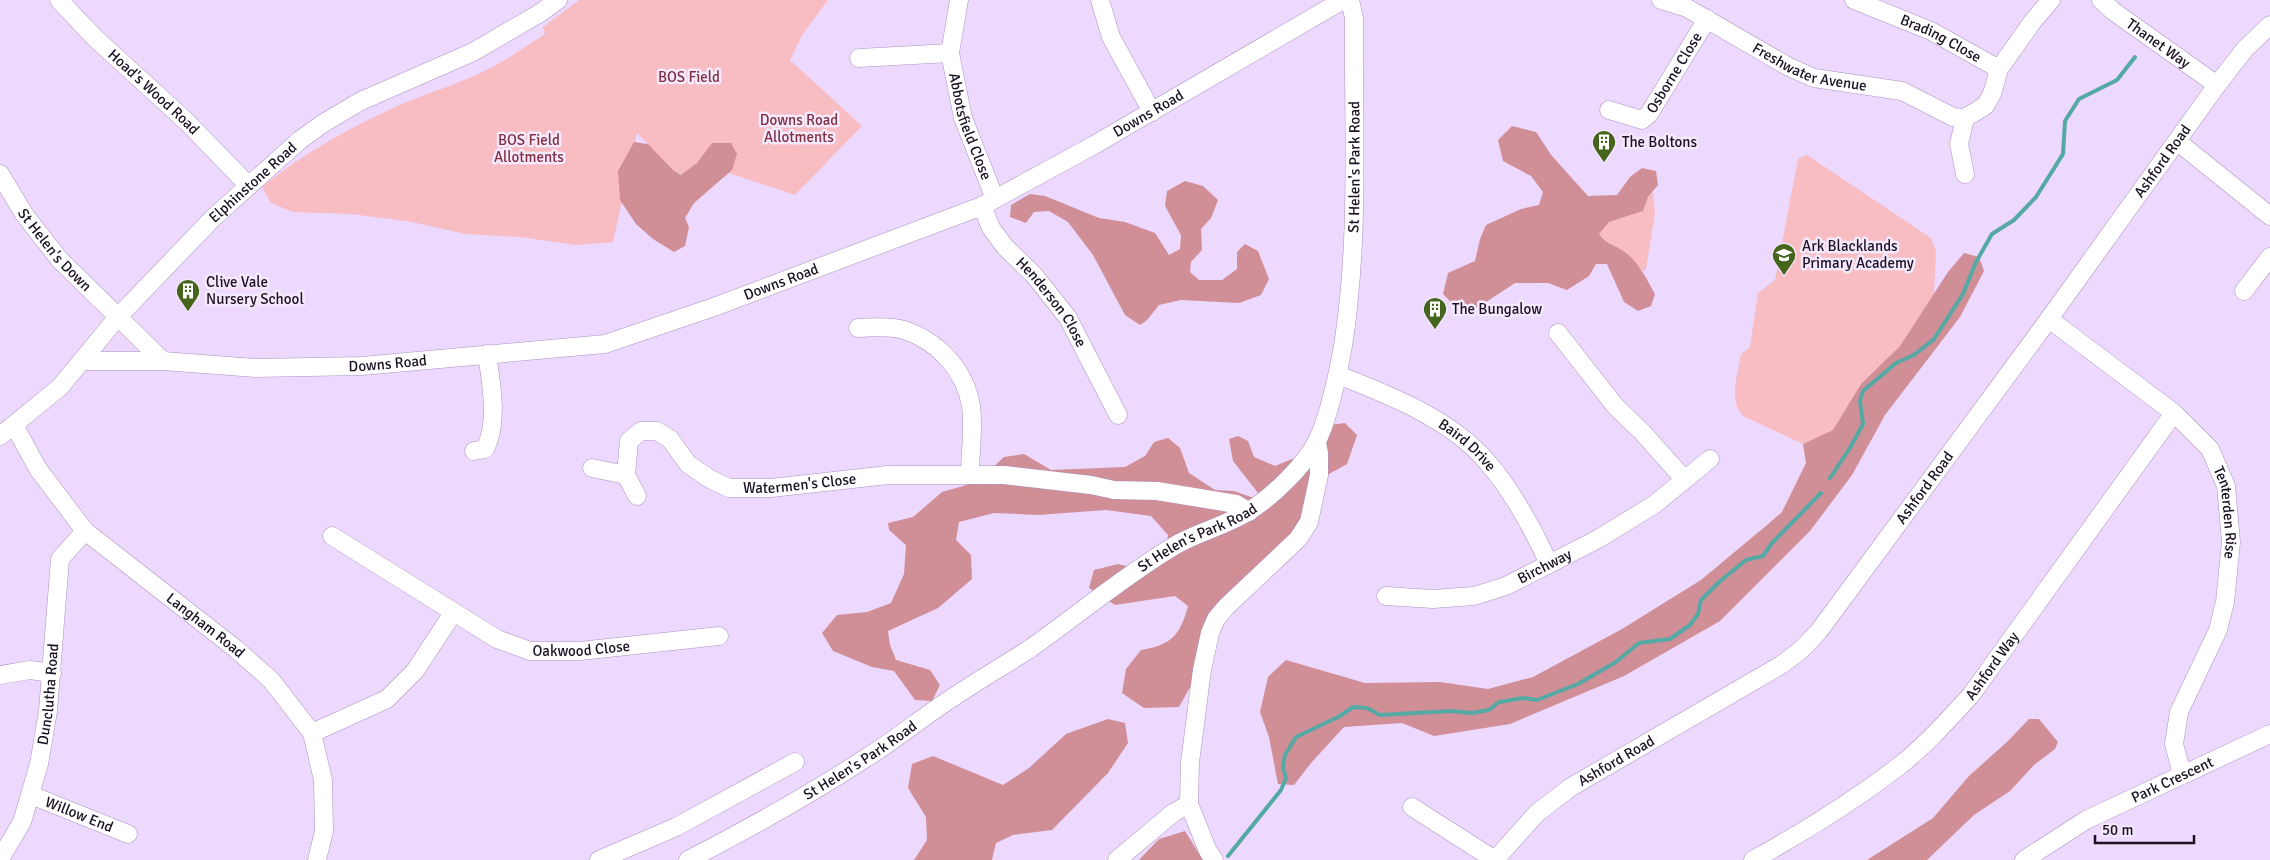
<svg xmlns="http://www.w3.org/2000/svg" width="2270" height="860" viewBox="0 0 2270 860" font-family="Signika,sans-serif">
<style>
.green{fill:#f8bcc3}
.forest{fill:#d08e97}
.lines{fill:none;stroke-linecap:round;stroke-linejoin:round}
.stream{stroke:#55a9a4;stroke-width:4}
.minor-casing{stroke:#ac92bf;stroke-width:19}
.minor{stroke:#fff;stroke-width:18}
.labels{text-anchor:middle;stroke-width:5;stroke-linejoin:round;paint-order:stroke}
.street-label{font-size:15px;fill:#1b1122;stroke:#f5eafd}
.park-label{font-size:15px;fill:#803041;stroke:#f5eafd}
.poi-label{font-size:15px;fill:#1b1122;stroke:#f5eafd;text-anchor:start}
</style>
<rect width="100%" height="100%" fill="#edd8fe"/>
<!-- green -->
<path class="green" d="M579,0H828L802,35L790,60L862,126L795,195L720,170L681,175L673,170L637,133L613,242L576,245L520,237L466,234L407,221L351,214L293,212L271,203L262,187C304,153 352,126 402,104C424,94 447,88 469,78C496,67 521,50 545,34L543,27Z
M1807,155L1931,238L1936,251L1934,294L1900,346L1861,384L1833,430L1803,444L1743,416C1728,399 1738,375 1741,354L1750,347L1758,293L1775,280L1798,159Z
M1653,192L1655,213L1646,269L1644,272L1626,252L1603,240L1599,234L1609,222L1643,211L1648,197Z"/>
<!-- forest -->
<path class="forest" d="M1512,126L1536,132L1552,156L1588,196L1617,195L1630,177L1642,168L1656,171L1658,185L1648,197L1643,211L1609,222L1599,234C1605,244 1616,245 1625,252C1639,262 1647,280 1655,294L1651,306L1638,311L1624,302L1607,264H1596L1589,276L1567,290L1548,283H1515L1477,308H1457L1443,294L1448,273L1475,261L1480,239L1486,225L1521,209L1539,205L1543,192L1531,176L1503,161L1498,140Z
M634,142L648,144L673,170L681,175L697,163L712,143H731L737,154L732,170L694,203L685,218L689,227L685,246L674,252L653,239L636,224L620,200L618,171Z
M1185,181L1203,186L1218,200L1211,218L1201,229L1202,250L1191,262L1190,272L1199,280H1222L1237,269V252L1245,244L1258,251L1269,279L1261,295L1239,303L1181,300L1159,305L1147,320L1140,325L1125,315L1093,255L1068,222L1049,211L1034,212L1026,223L1010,217L1011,205L1030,194L1045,196L1099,218L1125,222L1155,233L1169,255L1180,249L1181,235L1165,206L1167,191Z
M1964,253L1979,257L1984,271L1960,317L1885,415L1852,475L1810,531L1720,621L1624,676L1510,724L1434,736L1402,723L1344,727L1311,763L1294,785L1278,784L1269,737L1260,712L1268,677L1286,660L1365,683L1440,682L1488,689L1533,677L1622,629L1701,580L1767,525L1782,512L1806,463L1803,444L1833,430L1861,384L1900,346L1948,272Z
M1345,423L1357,435L1347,464L1329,474L1318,497L1282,549L1221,602L1193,682L1179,707L1144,708L1122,693L1126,669L1141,650C1171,645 1180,636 1188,606L1175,596L1115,605L1089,588L1094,570L1118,564L1151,572L1165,559L1168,535L1151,516L1106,510L1038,515L994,513L959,522L956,540L971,555L972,579L938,608L888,631L890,645L896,660L930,670L940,685L932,701L915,700L894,671L872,667L833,651L822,633L837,615L867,612L891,603L904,574L906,545L889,530L888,523L913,517L942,492L977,482L1004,457L1024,454L1051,470L1125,467L1145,456L1154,442L1168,438L1180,448L1189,473L1215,490L1234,491L1254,498L1258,493L1233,461L1229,439L1238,436L1248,441L1254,457L1275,466L1292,459L1314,454L1329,425Z
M1108,719L1125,723L1128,743L1108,773L1052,830L1013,835L996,843L992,860H914L927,840L926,817L908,788L912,764L933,756L1003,785L1029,768L1066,734Z
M2029,719H2039L2058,742L2055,749L2034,765L2010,791L1974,815L1927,860H1867L1933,818L1969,776L2007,742Z
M1185,831L1203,860H1139L1159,839Z"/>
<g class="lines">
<!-- stream -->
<path class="stream" d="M1830,478L1850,448L1863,424L1860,401L1863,391L1896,363L1914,355L1934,339L1963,294L1976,262L1992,234L2014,220L2036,197L2063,154L2065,121L2079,99L2117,80L2135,57
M1228,856L1281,790L1286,778L1283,767L1285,755L1296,737L1340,716L1353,707L1367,708L1380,715L1451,711L1472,713L1489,710L1499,702L1523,698L1537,700L1578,684L1616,662L1639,643L1670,639L1690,625L1698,614L1701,600L1718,583L1746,560L1763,556L1772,543L1821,493"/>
<!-- minor casing -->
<g class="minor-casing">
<g id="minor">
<path id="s1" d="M59,0L94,37L187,122L248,185"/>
<path id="s2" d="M959,0L950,53L963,118L995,199"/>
<path d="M1100,0L1111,37L1152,112"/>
<path id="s3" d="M1661,0L1687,8L1789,67L1814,78L1902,91L1953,117L1965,118L1985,106L1992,94L1999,69L2033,21L2051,0"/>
<path id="s4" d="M1854,0L1931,31L1999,69"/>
<path id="s5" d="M2101,0L2113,11L2217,85"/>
<path d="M859,58L950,53"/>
<path id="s6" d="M1609,110L1642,120L1649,114L1707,19"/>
<path d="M2178,142L2270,216"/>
<path id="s7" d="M0,174L24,214L59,259L163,361"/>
<path d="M1965,174L1959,144L1965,118"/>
<path id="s8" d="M982,206L991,228L1005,247L1034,275L1068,318L1118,415"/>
<path d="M2244,291L2270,257"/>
<path id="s9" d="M2049,319L2174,413L2210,449L2226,486L2231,542L2225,602L2218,630L2179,712L2174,744L2182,774"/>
<path d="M858,328C872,327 890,326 904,330C938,341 965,370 971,406C974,429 970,452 970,475"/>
<path d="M1558,333L1616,407L1643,433L1684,479"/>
<path id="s10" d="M82,361H163L256,368L362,366L605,344L714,307L982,206L1094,145L1343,0"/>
<path id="s11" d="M1338,375C1389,395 1453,420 1488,463C1514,493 1533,529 1549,564"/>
<path id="s12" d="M14,425L38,469L85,531L236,649L271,680L312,733L323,780L324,831L317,860"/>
<path id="s13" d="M0,436L60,387L117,318L213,218L300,140L322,124L361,101L473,52L540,13L558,0"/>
<path d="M474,451L485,449C499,422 491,383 487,354"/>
<path d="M592,468L626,475"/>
<path id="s14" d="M637,496L626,475L629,441L641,431H657L670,439L688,464L710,479L729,488H771L888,475H1004L1091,485L1114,490L1157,491L1236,504L1249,512"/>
<path id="s15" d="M332,536L497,639L530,651H580L719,636"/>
<path id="s16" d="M1386,596L1433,599L1474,596L1506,586L1598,539L1655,504L1710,459"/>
<path d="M0,675L30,670L52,673"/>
<path d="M312,733L387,699L415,671L453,613"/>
<path id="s17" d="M31,795L128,834"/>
<path d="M1412,807L1495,860"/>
<path id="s18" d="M0,859L22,822L39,764L48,711L60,559L85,531"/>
<path d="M599,860L676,827L795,762"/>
<path id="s19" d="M688,860C750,828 811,794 869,756C898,738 924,716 952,698C977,681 1003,666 1028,650C1077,616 1122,577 1174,546C1197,532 1226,526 1249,511C1272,497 1303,467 1316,443C1329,419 1338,373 1343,346C1360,237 1353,128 1354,18L1350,0"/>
<path d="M1117,860L1173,813L1189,804"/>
<path d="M1214,860L1208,851L1189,804L1190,762L1202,670L1210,633L1216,619L1226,607L1298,539L1309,522L1319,475V453L1317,443"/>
<path id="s20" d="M1495,860L1537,813L1571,787L1781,665L1801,650L1819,631L2049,319L2217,85L2245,49L2270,25"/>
<path id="s21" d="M1753,860C1804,832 1852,802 1898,767C1925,746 1948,720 1971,695L2174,413"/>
<path id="s22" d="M2024,860L2086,820L2270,734"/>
</g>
</g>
<!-- minor -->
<use href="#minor" class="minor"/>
</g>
<!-- icons -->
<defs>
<g id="building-pin" transform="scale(1.25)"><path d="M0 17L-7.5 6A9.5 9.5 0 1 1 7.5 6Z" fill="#45651c" stroke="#f5eafd"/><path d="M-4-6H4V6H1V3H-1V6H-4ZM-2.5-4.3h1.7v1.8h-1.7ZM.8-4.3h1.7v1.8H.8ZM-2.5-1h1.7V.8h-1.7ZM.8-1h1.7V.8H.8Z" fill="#fff"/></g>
<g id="school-pin" transform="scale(1.25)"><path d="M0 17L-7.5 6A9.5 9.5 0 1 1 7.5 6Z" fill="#45651c" stroke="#f5eafd"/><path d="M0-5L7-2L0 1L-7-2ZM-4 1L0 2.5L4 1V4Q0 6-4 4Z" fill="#fff"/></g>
</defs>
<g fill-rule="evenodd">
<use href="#building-pin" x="1604" y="142"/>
<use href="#school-pin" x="1784" y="255"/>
<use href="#building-pin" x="188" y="291"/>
<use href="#building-pin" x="1435" y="309"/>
</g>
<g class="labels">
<!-- street labels -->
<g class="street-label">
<text dy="5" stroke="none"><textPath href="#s4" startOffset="95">Brading Close</textPath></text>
<text dy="5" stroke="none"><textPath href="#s5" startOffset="72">Thanet Way</textPath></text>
<text dy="5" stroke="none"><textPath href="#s3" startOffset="165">Freshwater Avenue</textPath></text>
<text dy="5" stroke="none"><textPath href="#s6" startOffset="92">Osborne Close</textPath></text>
<text dy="5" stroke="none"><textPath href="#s1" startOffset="132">Hoad's Wood Road</textPath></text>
<text dy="5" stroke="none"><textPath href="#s10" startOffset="1116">Downs Road</textPath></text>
<text dy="5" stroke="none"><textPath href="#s2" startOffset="130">Abbotsfield Close</textPath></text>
<text dy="5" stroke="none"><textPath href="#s20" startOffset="982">Ashford Road</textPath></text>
<text dy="5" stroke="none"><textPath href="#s19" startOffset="1039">St Helen's Park Road</textPath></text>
<text dy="5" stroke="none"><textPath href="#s13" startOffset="359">Elphinstone Road</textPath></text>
<text dy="5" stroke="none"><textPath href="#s7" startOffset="94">St Helen's Down</textPath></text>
<text dy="5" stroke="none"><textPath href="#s10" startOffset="711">Downs Road</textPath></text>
<text dy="5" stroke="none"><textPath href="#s8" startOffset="120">Henderson Close</textPath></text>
<text dy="5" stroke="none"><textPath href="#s10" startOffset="306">Downs Road</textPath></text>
<text dy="5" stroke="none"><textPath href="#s11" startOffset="148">Baird Drive</textPath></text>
<text dy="5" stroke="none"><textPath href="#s14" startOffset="254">Watermen's Close</textPath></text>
<text dy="5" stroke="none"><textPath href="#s20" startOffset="578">Ashford Road</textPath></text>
<text dy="5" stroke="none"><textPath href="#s9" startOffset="274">Tenterden Rise</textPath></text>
<text dy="5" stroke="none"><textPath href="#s19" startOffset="604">St Helen's Park Road</textPath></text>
<text dy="5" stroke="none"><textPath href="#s16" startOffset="165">Birchway</textPath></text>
<text dy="5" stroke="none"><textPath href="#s12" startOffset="281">Langham Road</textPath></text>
<text dy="5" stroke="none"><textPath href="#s15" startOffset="281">Oakwood Close</textPath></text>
<text dy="5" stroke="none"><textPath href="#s21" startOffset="311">Ashford Way</textPath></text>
<text dy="5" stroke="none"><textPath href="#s18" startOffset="174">Dunclutha Road</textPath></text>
<text dy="5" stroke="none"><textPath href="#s19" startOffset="199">St Helen's Park Road</textPath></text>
<text dy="5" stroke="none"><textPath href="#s20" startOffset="158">Ashford Road</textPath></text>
<text dy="5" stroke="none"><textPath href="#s22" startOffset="169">Park Crescent</textPath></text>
<text dy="5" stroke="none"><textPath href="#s17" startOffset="52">Willow End</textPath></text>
</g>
<!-- park labels -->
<g class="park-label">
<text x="689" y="82">BOS Field</text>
<text x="799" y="125">Downs Road<tspan x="799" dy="17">Allotments</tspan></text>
<text x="529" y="145">BOS Field<tspan x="529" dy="17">Allotments</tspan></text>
</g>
<!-- poi labels -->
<g class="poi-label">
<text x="1622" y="147">The Boltons</text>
<text x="1802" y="251">Ark Blacklands<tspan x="1802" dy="17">Primary Academy</tspan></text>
<text x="206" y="287">Clive Vale<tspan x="206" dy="17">Nursery School</tspan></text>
<text x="1452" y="314">The Bungalow</text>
</g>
</g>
<!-- scale -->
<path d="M2095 835v8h99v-8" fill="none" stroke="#1b1122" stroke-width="2.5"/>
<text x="2102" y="835" font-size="15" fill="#1b1122" stroke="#f5eafd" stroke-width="4" paint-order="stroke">50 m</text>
</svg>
